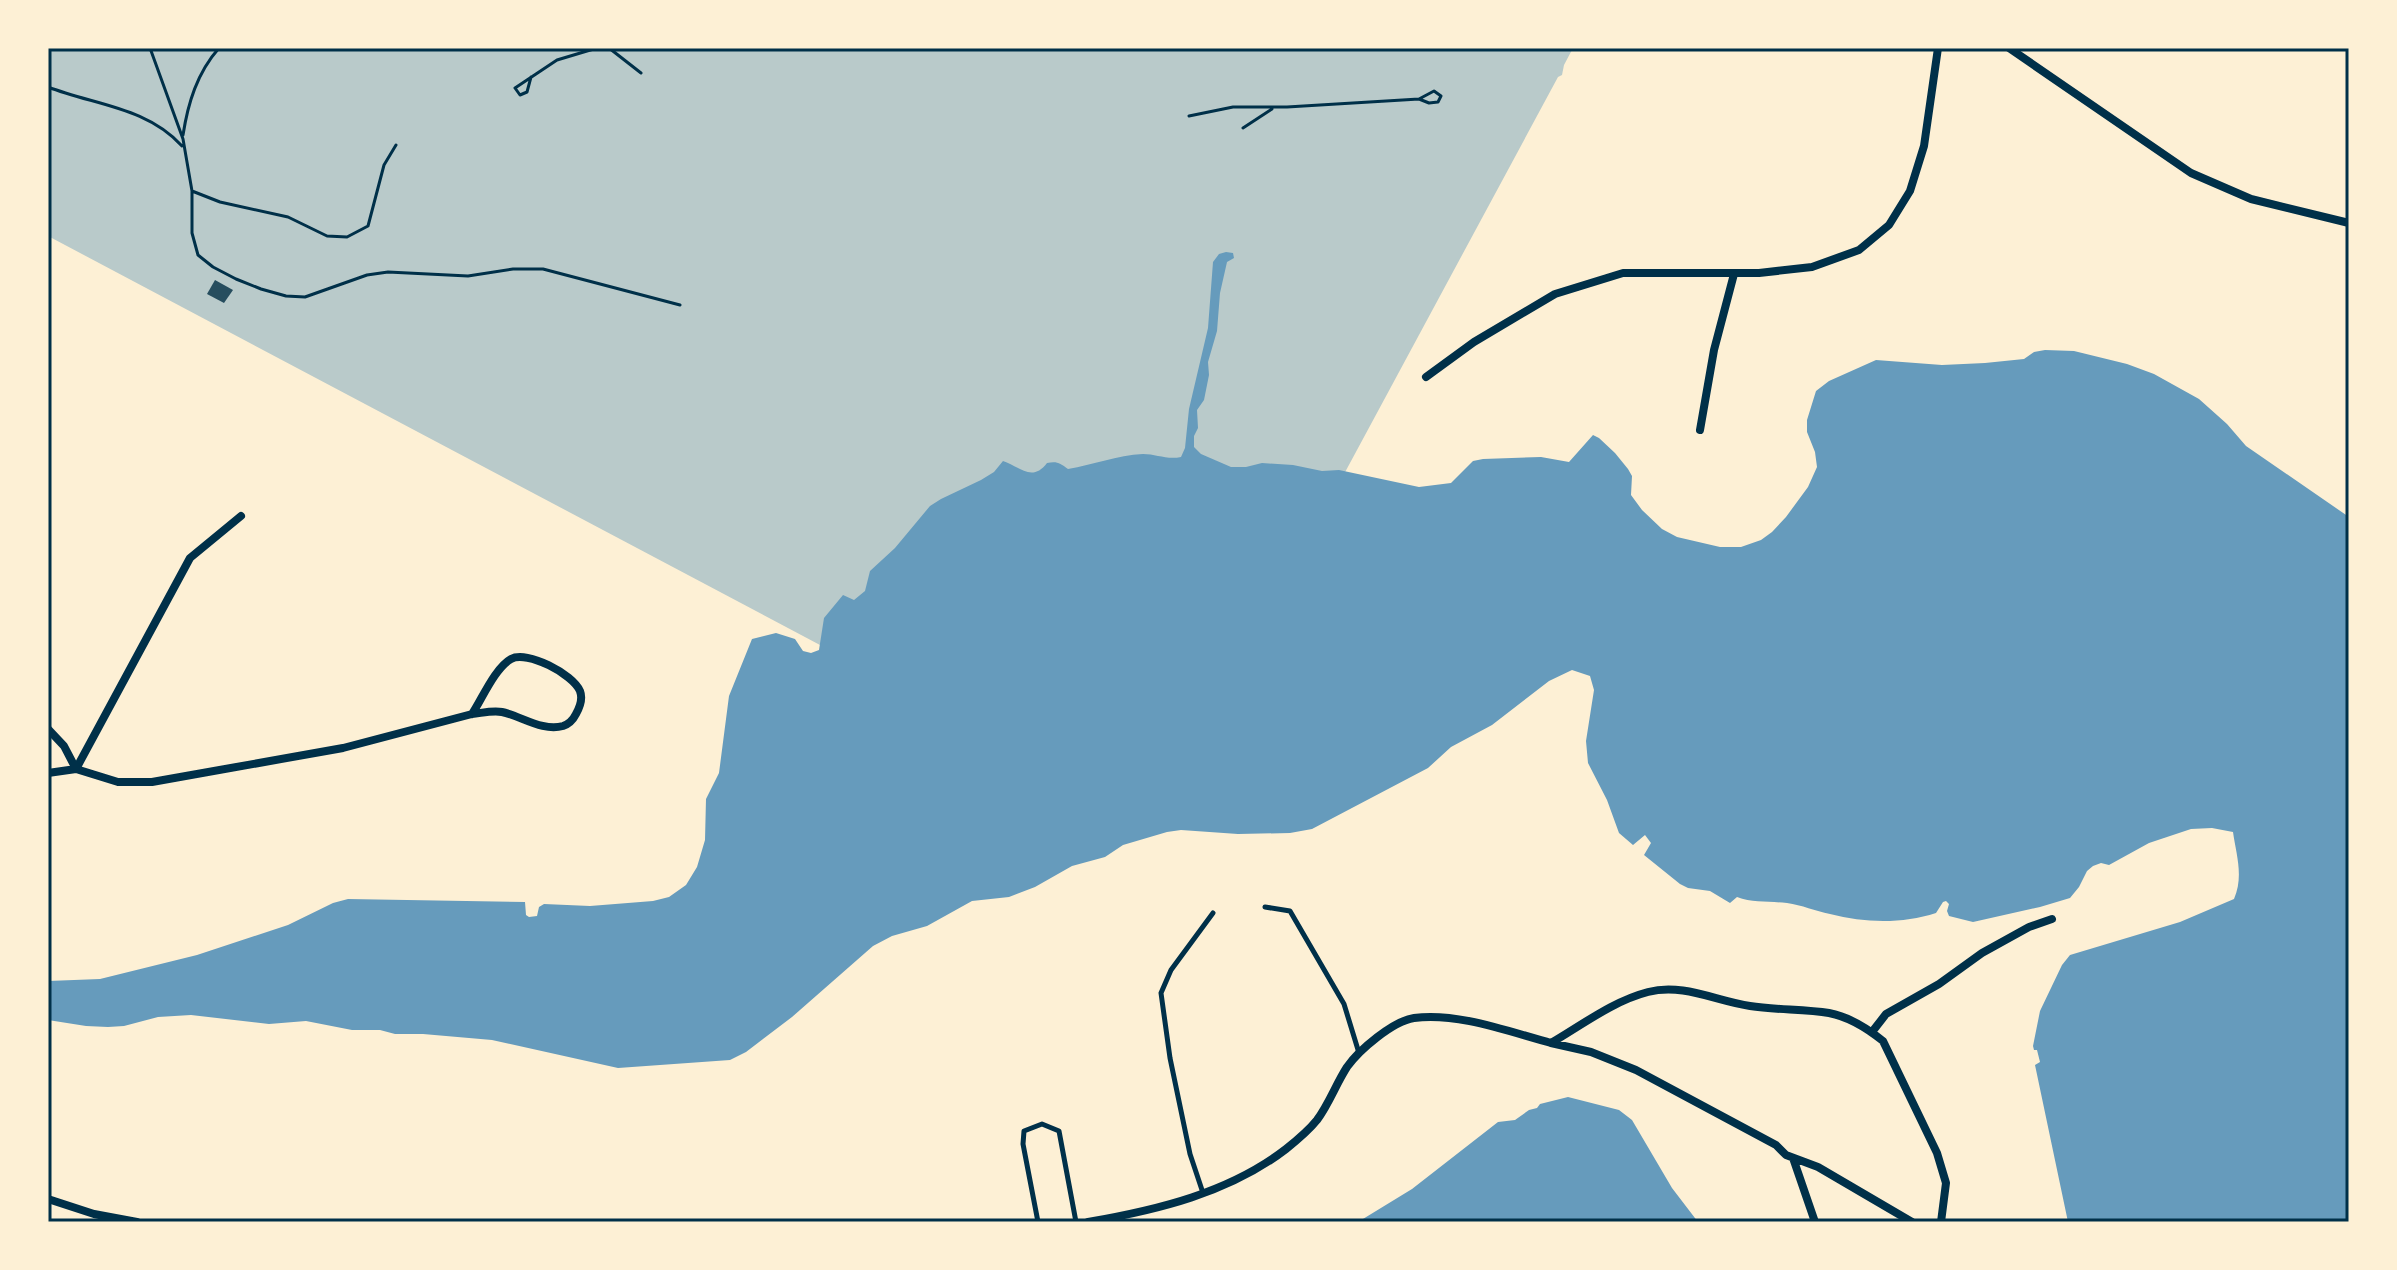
<svg xmlns="http://www.w3.org/2000/svg" width="2397" height="1270" viewBox="0 0 2397 1270" font-family="'Alegreya Sans',sans-serif">
<style>
.green{fill:#b9caca}
.water{fill:#669bbc}
.building{fill:#264d5e}
.lines{fill:none;stroke-linecap:round;stroke-linejoin:round}
.path{stroke:#003049;stroke-width:3}
.service{stroke:#003049;stroke-width:5}
.minor{stroke:#003049;stroke-width:8}
.neatline{fill:none;stroke:#003049;stroke-width:3}
</style>
<rect width="100%" height="100%" fill="#fdf0d5"/>
<!-- green -->
<path class="green" d="M48,48H1573L1564,65L1562,75L1558,77L1156,823L48,236Z"/>
<!-- water -->
<path class="water" d="M1226,252L1233,253L1234,258L1227,262L1220,293L1217,331L1208,362L1209,375L1204,400L1197,410L1198,428L1194,436V447L1201,454L1231,467H1246L1262,463L1293,465L1322,471L1339,470L1419,487L1451,483L1473,461L1483,459L1541,457L1569,462L1593,435L1599,438L1615,453L1628,469L1632,476L1631,495L1642,510L1662,529L1677,537L1720,547H1741L1761,540L1772,532L1786,517L1808,487L1817,467L1815,452L1807,432V420L1816,391L1829,381L1876,360L1942,365L1985,363L2024,359L2034,352L2045,350L2074,351L2127,364L2154,374L2199,399L2227,424L2246,446L2349,517V1222H2068L2035,1065L2040,1062L2037,1050H2034L2033,1046L2040,1011L2062,965L2070,955L2180,922L2234,899C2244,876 2236,854 2233,832L2212,828L2191,829L2149,843L2109,865L2101,863L2093,866L2087,871L2079,887L2070,898L2040,907L1973,922L1949,916L1947,911L1949,904L1946,901L1943,902L1936,913C1902,924 1865,923 1830,914C1815,911 1802,905 1787,903C1769,901 1753,903 1737,897L1730,903L1710,891L1688,888L1680,884L1644,855L1651,843L1645,835L1633,845L1619,833L1607,800L1588,763L1586,741L1594,690L1590,676L1572,670L1549,681L1492,725L1451,747L1428,768L1312,829L1290,833L1238,834L1181,830L1167,832L1123,845L1105,857L1072,866L1035,887L1009,897L972,901L927,926L892,936L873,946L792,1017L746,1052L730,1060L618,1068L492,1040L423,1034H395L380,1030H352L306,1021L269,1024L191,1015L158,1017L124,1026L108,1027L86,1026L48,1020V981L100,979L197,955L288,925L333,903L348,899L525,902L526,915L529,917L537,916L539,907L544,904L590,906L653,901L669,897L686,885L697,867L705,840L706,799L719,773L729,696L752,639L776,633L795,639L803,651L811,653L819,650L824,618L843,595L854,600L865,591L870,571L895,548L930,506L941,499L981,480L994,472L1003,461C1019,466 1032,483 1047,463C1057,461 1060,463 1068,469C1093,465 1117,455 1143,454C1156,454 1167,460 1181,457L1185,448L1189,409L1208,328L1213,262L1219,254Z
M1568,1097L1619,1110L1632,1120L1672,1188L1698,1222H1358L1412,1189L1498,1122L1515,1120L1529,1110L1537,1108L1540,1104Z"/>
<!-- building -->
<path class="building" d="M215,280L233,290L224,303L207,294Z"/>
<g class="lines">
<!-- path -->
<path class="path" d="M150,48L183,139L192,191V233L198,255L213,267L236,279L261,289L286,296L305,297L367,275L388,272L468,276L513,269H543L680,305
M609,48L641,73
M531,77L527,92L520,95L515,88L557,60L597,48
M48,87C94,105 147,107 182,146
M1189,116L1233,107H1287L1419,99L1434,91L1441,96L1438,102L1429,103L1419,99
M1243,128L1272,109
M183,135C188,103 197,73 219,48
M192,191L220,202L288,217L327,236L347,237L368,226L384,165L396,145"/>
<!-- service -->
<path class="service" d="M1265,907L1290,911L1344,1004L1359,1053
M1203,1193L1190,1154L1170,1058L1161,993L1171,970L1213,913
M1038,1222L1023,1144L1024,1131L1042,1124L1059,1131L1076,1222"/>
<!-- minor -->
<path class="minor" d="M2009,48L2191,173L2251,199L2349,223
M1426,377L1474,342L1555,294L1623,273H1759L1812,267L1859,250L1889,225L1910,191L1924,146L1938,48
M1700,430L1714,350L1734,274
M48,729L64,746L76,769
M76,769L190,558L241,516
M48,773L76,769L118,782H152L343,748L472,714C482,713 493,710 502,712C521,716 543,732 563,726C569,724 573,720 576,714C580,707 583,699 580,691C573,674 527,650 511,659C495,668 482,699 472,714
M1872,1032L1886,1014L1939,984L1982,953L2029,927L2052,919
M1551,1043L1591,1052L1636,1070L1776,1145L1786,1155L1818,1167L1912,1222
M1793,1158L1815,1222
M48,1199L94,1214L137,1222
M1088,1222C1157,1210 1229,1193 1286,1149C1296,1141 1309,1130 1317,1120C1329,1104 1336,1084 1347,1067C1359,1050 1393,1021 1414,1018C1457,1012 1510,1032 1551,1043C1582,1025 1613,1001 1648,992C1683,983 1716,1001 1750,1006C1776,1010 1805,1009 1829,1013C1850,1017 1867,1028 1883,1041L1937,1153L1946,1183L1941,1222"/>
</g>
<!-- border -->
<rect width="2397" height="1270" fill="none" stroke="#fdf0d5" stroke-width="100"/>
<rect x="50" y="50" width="2297" height="1170" class="neatline"/>
</svg>
